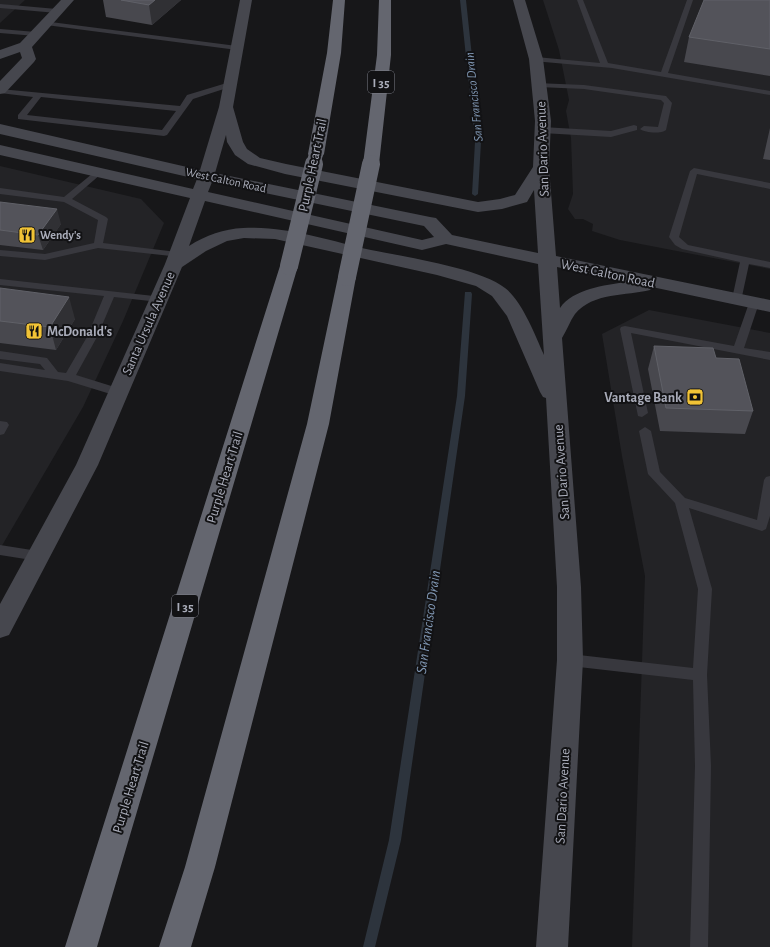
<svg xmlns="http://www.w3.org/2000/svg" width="770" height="947" viewBox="0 0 770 947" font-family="'Alegreya Sans',sans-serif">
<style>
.built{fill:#232326}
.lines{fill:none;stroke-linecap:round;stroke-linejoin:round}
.stream{fill:#2d343d;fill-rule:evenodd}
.service{fill:#38383e;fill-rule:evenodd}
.secondary{fill:#46474e;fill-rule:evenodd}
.motorway{fill:#64666f;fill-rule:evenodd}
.motorway-bridge-far1{stroke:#64666f;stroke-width:14}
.motorway-bridge{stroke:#64666f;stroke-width:18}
.wall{fill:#48484e}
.shaded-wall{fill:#303034}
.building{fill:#53535a;stroke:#606168}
.labels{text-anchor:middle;stroke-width:4;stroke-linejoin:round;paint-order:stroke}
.far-street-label{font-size:12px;fill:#a9acb9;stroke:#121214}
.far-poi-label{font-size:12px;font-weight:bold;fill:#a9acb9;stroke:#121214;text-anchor:start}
.shield{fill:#121214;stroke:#7c7e88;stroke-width:1}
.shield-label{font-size:13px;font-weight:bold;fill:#a9acb9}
.far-water-label{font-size:13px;font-style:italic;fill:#8097b3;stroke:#121214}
.street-label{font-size:14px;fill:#a9acb9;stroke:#121214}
.poi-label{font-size:14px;font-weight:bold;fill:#a9acb9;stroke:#121214;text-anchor:start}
.water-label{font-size:15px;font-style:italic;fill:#8097b3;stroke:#121214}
</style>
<rect width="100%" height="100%" fill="#171719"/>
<!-- built -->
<path class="built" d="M0,0H25L0,23Z
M543,0H770V269L620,240L592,231L593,224L583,219H575L568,209L573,194L571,138L566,111L569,100L559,50Z
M0,166L141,199L164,223L123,321L83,407L0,549Z
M649,310L770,333V947H632L645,576L622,456L602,334Z"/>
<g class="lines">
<!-- stream -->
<path class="stream" d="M460,0H466L481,142L478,194L475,196L472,194L475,142Z
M465,292H471L472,294L465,396L401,840L375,947H363L389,840L457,396Z"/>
<!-- service -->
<path class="service" d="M577,0H583L608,63L661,72L687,0H693L668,73L770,91V95L612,68L533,61L532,59L536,57L600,63Z
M0,4L57,9L61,11L57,13L0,8Z
M43,21L237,46L241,48L237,50L46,25L42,23Z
M0,29L36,32L40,34L36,36L0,33Z
M230,82H233V86L193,99L167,135L164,136L18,119V115L33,97L0,93V89L180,106L187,95ZM41,97L176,111L162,130L27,115Z
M536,83L584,85L666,96L672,103L666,130C661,134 645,133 640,129L644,126L658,127L664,103L661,100L584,89L539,87L535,85Z
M634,125L637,126V130L611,137L542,133L538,130L542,127L611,131Z
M694,168L770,183V189L697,174L679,237L688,245L770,262V268L749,264L741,301L737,302L732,299L740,262L682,249L675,245L669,237L690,171Z
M98,169L101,170V174L72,199L106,217L108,219L103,243L177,252L182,255L180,257L98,248L45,260L0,256V250L45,254L94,243L98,220L64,202L0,194V188L64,197Z
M0,279L163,297L164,299L159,302L114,297L97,337L76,375L121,389L123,392L121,395L117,396L68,381L0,371V363L45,370L40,364L0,359V351L47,358L58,372L66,373L87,337L104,296L0,285Z
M754,300L759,303L744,348L770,352V360L631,333L648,413L642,417L638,416L620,329L621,327L625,326L734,346L749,303Z
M0,421L7,422L9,425L4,434L0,435Z
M645,427L651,431L660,472L685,498L757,520L764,480L766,477L770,476V516L766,529L762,531L689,508L712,589L707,675L711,766L708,947H690L695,766L693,680L570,666L565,664L563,660L565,656L570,654L693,668L698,589L675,503L648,474L639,431Z
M0,545L38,551L43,552L44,556L43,560L38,561L0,555Z"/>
<!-- secondary -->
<path class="secondary" d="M61,0H74L32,47L36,59L34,62L5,93L0,94V81L22,58L20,52L0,59V50L20,43Z
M240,0H252L233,107L243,142L247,149L260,158L286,164L478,202L500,199L515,195L533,167L535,121L529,59L513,0H525L543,59L551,121L549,167L556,256L770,300V312L652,287L650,290C627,296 593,292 575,314C570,321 567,330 562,338L581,587L583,660L568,947H536L557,660V587L546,398L543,397L540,392L507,316L492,296L476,286L437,275L275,239L244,238L227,241L206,251L182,267L98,465L9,635L0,638V604L76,465L165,264L190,198L0,155V145L193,189L197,179L0,134V124L200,170L219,107ZM226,135L227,142L235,155L248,164L285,174L478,212L502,209L527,202L534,190L538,253L452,235L436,218L430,217L215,173ZM212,182L424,226L434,237L422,240L208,192ZM205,201L422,250L446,244L538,264L544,355C535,335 522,301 505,288C480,268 405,257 371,250C331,241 285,225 243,228C224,229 206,235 189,246ZM557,267L626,282C605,285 573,289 560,308Z"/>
<!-- motorway -->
<path class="motorway" d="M333,0H345L341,53L324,154L322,157H310L308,154L327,53Z
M379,0H391V55L379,164L377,167L371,169L365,167L363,164L377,55Z
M289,261L295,262L298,266L97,947H65L280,266L283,262Z
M347,272L353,273L356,277L329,424L215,867L191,947H159L185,867L307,424L338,277L341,273Z"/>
<!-- motorway-bridge-far1 -->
<path class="motorway-bridge-far1" d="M313,165L316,154"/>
<!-- motorway-bridge -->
<path class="motorway-bridge" d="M289,266L314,164
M347,277L371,164"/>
</g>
<!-- wall -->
<path class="wall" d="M103,0H181L152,25L106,17Z
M770,0V76L684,62L689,37Z
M770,128V160L763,159Z
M0,202L61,224L43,250L0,245Z
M0,288L75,319L56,350L0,343Z
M654,346L716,358L753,411L745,434L660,431L648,369Z"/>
<!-- shaded-wall -->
<path class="shaded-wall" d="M155,0H181L152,25L149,5Z
M57,209L61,224L43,250L38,235Z
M69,297L75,319L56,350L50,327Z"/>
<!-- building -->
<path class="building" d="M121,0H155L149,5Z
M704,0H770V49L689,37Z
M0,202L57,209L38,235L0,230Z
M0,288L69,297L50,327L0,321Z
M654,346L713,348L716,358L739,359L753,411L666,408Z"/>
<!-- icons -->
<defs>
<g id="restaurant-square" transform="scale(0.9)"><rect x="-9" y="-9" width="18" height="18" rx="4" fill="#f1c336" stroke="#121214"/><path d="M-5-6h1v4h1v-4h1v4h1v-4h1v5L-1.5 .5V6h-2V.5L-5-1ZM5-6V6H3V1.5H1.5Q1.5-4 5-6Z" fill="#111"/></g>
<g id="bank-square" transform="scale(0.9)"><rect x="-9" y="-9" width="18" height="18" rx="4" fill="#f1c336" stroke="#121214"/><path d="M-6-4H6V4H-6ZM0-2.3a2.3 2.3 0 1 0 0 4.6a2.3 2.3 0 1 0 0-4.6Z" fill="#111"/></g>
</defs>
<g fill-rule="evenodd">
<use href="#restaurant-square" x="27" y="235"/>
<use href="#restaurant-square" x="34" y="331"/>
<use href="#bank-square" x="695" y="397"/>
</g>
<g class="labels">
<!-- far-street labels -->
<g class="far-street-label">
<text transform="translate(226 180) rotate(12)" y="4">West Calton Road</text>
</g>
<!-- far-poi labels -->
<g class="far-poi-label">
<text x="40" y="239">Wendy's</text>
</g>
<!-- shield labels -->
<g class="shield">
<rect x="368" y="71" width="26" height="22" rx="3"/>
<rect x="172" y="595" width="26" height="22" rx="3"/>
</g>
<g class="shield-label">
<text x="381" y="87">I 35</text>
<text x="185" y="611">I 35</text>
</g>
<!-- far-water labels -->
<g class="far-water-label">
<text transform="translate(473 97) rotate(-96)" y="5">San Francisco Drain</text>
</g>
<!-- street labels -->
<g class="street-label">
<text transform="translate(542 149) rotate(-92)" y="5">San Dario Avenue</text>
<text transform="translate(312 165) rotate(-78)" y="5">Purple Heart Trail</text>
<text transform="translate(608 273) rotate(12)" y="5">West Calton Road</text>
<text transform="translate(148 323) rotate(-66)" y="5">Santa Ursula Avenue</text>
<text transform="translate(561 472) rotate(-94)" y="5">San Dario Avenue</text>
<text transform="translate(224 477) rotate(-73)" y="5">Purple Heart Trail</text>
<text transform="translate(130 787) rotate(-73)" y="5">Purple Heart Trail</text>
<text transform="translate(562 796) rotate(-87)" y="5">San Dario Avenue</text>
</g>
<!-- poi labels -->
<g class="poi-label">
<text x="47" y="336">McDonald's</text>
<text x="682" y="402" text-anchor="end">Vantage Bank</text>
</g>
<!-- water labels -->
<g class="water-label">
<text transform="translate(428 622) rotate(-82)" y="5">San Francisco Drain</text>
</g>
</g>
</svg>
